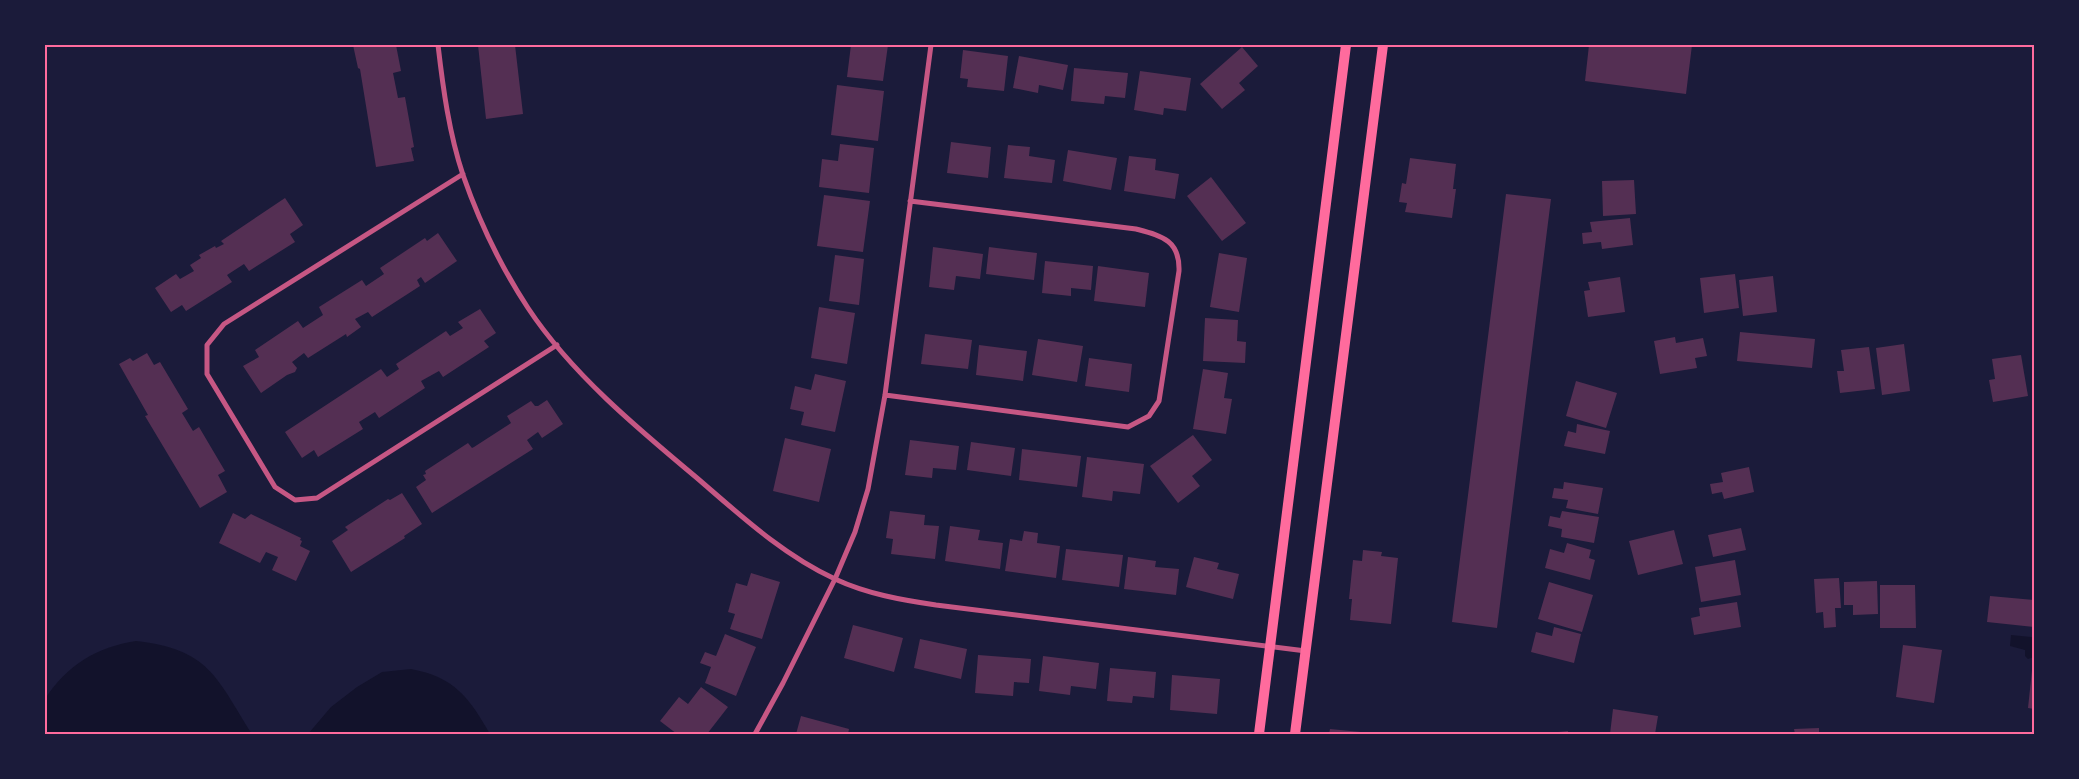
<svg xmlns="http://www.w3.org/2000/svg" width="2079" height="779" viewBox="0 0 2079 779" font-family="Raleway,sans-serif">
<style>
.water{fill:#12122b}
.building{fill:#542f53}
.lines{fill:none;stroke-linecap:round;stroke-linejoin:round}
.minor{stroke:#c65784;stroke-width:5}
.secondary{stroke:#ff6b9d;stroke-width:10}
.neatline{fill:none;stroke:#ff6b9d;stroke-width:2}
</style>
<rect width="100%" height="100%" fill="#1b1b3a"/>
<!-- water -->
<path class="water" d="M2011,635L2031,637L2034,638V657L2028,659L2025,656V650L2010,646Z
M136,641C209,649 216,677 252,734H45V699C67,665 97,647 136,641Z
M411,669C454,677 469,697 490,734H308L331,707L357,687L382,672Z"/>
<!-- building -->
<path class="building" d="M353,45H396L401,71L393,73L398,98L405,97L414,147L411,148L414,161L376,167L360,69L358,68Z
M478,45H515L523,114L486,119Z
M851,45H888L883,81L847,77Z
M1589,45H1692L1686,94L1585,81Z
M1242,47L1258,66L1239,83L1245,90L1222,109L1200,84Z
M963,50L1008,56L1004,91L967,87L968,79L960,78Z
M1019,56L1068,65L1063,90L1039,85L1038,93L1013,88Z
M1074,68L1128,73L1125,98L1105,96L1104,104L1071,101Z
M1140,71L1191,78L1186,111L1164,108L1163,115L1134,110Z
M837,85L884,91L878,141L831,135Z
M951,142L991,147L988,178L947,173Z
M840,144L874,148L869,193L819,187L822,159L838,161Z
M1008,145L1030,147L1029,156L1055,160L1052,183L1004,178Z
M1068,150L1117,158L1111,190L1063,181Z
M1129,156L1156,159L1155,170L1179,174L1175,199L1124,191Z
M1410,158L1456,164L1453,189H1456L1452,218L1405,212L1407,203L1399,202L1402,183L1406,184Z
M1211,177L1246,223L1222,241L1187,196Z
M1634,180L1636,214L1603,216L1602,181Z
M1506,194L1551,199L1497,628L1452,622Z
M824,195L870,201L863,252L817,246Z
M285,198L303,225L290,234L295,242L249,271L244,264L227,275L232,282L186,311L182,305L171,312L155,288L176,274L180,279L194,271L190,265L201,258L199,255L215,246L216,248L224,244L221,241Z
M1630,218L1633,245L1602,249L1601,242L1583,244L1582,233L1592,232L1590,222Z
M438,233L457,261L425,283L421,277L417,280L420,286L372,317L368,312L355,319L361,327L347,337L346,334L308,358L304,353L292,362L297,368L295,372L287,375L261,393L243,366L259,357L255,350L298,321L303,328L323,315L319,307L362,280L366,286L384,274L380,268L425,238L427,241Z
M933,247L983,254L980,279L956,276L954,290L929,287Z
M989,247L1037,253L1034,280L986,274Z
M1219,253L1247,258L1239,312L1210,307Z
M835,255L864,259L859,305L829,301Z
M1045,261L1093,266L1091,290L1071,288V296L1042,293Z
M1098,266L1149,273L1145,307L1094,301Z
M1735,274L1739,308L1704,313L1700,278Z
M1773,276L1777,312L1743,316L1739,280Z
M1620,277L1625,312L1588,317L1584,291L1590,290L1588,282Z
M819,307L855,313L847,364L811,358Z
M480,309L496,333L484,341L489,347L443,377L439,371L421,381L425,388L379,418L375,412L359,422L363,429L318,457L314,450L302,458L285,432L381,369L387,377L399,369L396,364L446,331L450,336L463,328L458,322Z
M1205,318L1238,320L1237,341L1246,342L1245,363L1203,361Z
M1740,332L1815,339L1812,368L1737,361Z
M925,334L972,340L968,369L921,364Z
M1675,337L1676,343L1703,338L1707,356L1695,358L1697,368L1660,374L1654,341Z
M1038,339L1083,346L1077,382L1032,375Z
M1904,344L1910,391L1882,395L1876,348Z
M979,345L1027,351L1023,381L976,375Z
M1869,347L1875,389L1840,393L1837,371H1844L1841,350Z
M147,353L154,365L160,362L188,409L182,413L193,431L199,427L225,471L218,475L227,492L200,508L145,416L148,415L119,364L130,358L133,361Z
M2021,355L2028,396L1993,402L1989,380L1995,379L1992,359Z
M1089,358L1132,364L1129,392L1085,386Z
M1203,369L1228,373L1224,398L1232,399L1226,434L1193,429Z
M815,374L846,381L835,432L801,425L804,412L790,409L795,386L811,390Z
M1576,381L1617,393L1606,428L1566,416Z
M547,400L563,424L542,438L538,432L527,440L533,449L432,513L416,487L426,480L423,475L426,474L425,471L468,443L472,448L474,447L511,423L507,416L531,401L535,406H538Z
M1577,424L1610,431L1605,454L1564,446L1568,431L1576,433Z
M1193,435L1212,460L1192,476L1200,486L1178,503L1150,466Z
M785,438L831,449L819,502L773,491Z
M910,440L959,446L956,470L933,468L932,478L905,475Z
M971,442L1015,448L1011,476L967,470Z
M1022,449L1081,456L1077,487L1019,480Z
M1087,457L1144,464L1140,494L1113,491L1112,501L1082,497Z
M1749,467L1754,492L1724,499L1722,492L1712,494L1710,484L1723,482L1721,473Z
M1564,482L1603,488L1598,514L1566,508L1568,500L1552,498L1554,488L1563,489Z
M402,493L422,524L404,536L405,538L351,572L332,541L348,530L345,527L388,499L390,500Z
M890,511L925,515L924,525L939,526L935,559L891,554L893,539L886,538Z
M1562,511L1599,517L1594,543L1561,537L1562,529L1548,526L1550,516L1560,518Z
M233,513L245,519L251,514L301,538L300,540L302,541L300,546L310,551L296,581L272,570L278,557L266,552L260,563L219,543Z
M950,526L980,530L978,540L1003,543L1000,569L945,561Z
M1741,528L1746,550L1713,557L1708,535Z
M1674,530L1683,564L1638,575L1629,541Z
M1024,531L1038,533L1037,543L1060,546L1056,578L1005,571L1010,539L1022,541Z
M1567,543L1591,550L1589,558L1595,560L1590,580L1545,568L1550,549L1564,553Z
M1066,549L1123,555L1119,587L1062,580Z
M1363,550L1382,552L1381,556L1398,558L1391,624L1350,620L1352,599H1349L1353,560L1362,561Z
M1128,557L1156,561L1155,567L1179,569L1176,595L1124,589Z
M1194,557L1219,563L1217,569L1239,574L1233,599L1186,587Z
M1735,560L1741,595L1701,602L1695,567Z
M751,573L780,582L762,639L730,629L735,614L728,612L736,583L747,586Z
M1839,578L1841,608H1835L1836,627L1824,628L1823,612L1816,613L1814,579Z
M1877,581L1878,614L1853,615V605H1844V582Z
M1549,582L1593,595L1582,632L1538,619Z
M1880,585H1915L1916,628H1880Z
M1990,596L2034,600V627L1987,622Z
M1737,602L1741,627L1694,635L1691,618L1700,616L1699,608Z
M853,625L903,638L894,672L844,658Z
M1554,627L1581,634L1574,663L1531,652L1536,632L1552,636Z
M725,634L756,647L736,696L705,683L711,667L700,663L705,652L716,656Z
M920,639L967,649L961,679L914,668Z
M1903,645L1942,650L1934,703L1896,697Z
M978,655L1031,659L1029,683L1014,682L1013,696L975,693Z
M1043,656L1099,663L1096,689L1071,686L1070,695L1039,691Z
M1110,668L1156,672L1154,698L1133,696L1132,703L1107,701Z
M2032,670H2034V709L2028,708Z
M1172,675L1220,679L1217,714L1170,710Z
M701,687L728,707L707,734H677L660,721L679,697L688,704Z
M1613,709L1658,716L1655,734H1610Z
M801,716L849,729L848,734H796Z
M1819,728V734H1795L1794,729Z
M1330,729L1371,733V734H1329Z
M1568,731V734H1548V733Z"/>
<g class="lines">
<!-- minor -->
<path class="minor" d="M438,45C443,88 449,133 463,175C479,221 501,267 528,308C571,373 637,428 697,478C740,515 783,555 835,579C867,594 902,600 936,605L1306,651
M463,174L224,324L207,345V374L275,487L295,500L317,498L557,345
M885,395L1128,427L1149,416L1159,401L1179,271C1180,240 1162,236 1136,229L910,201
M755,734L783,683L835,579L855,532L868,489L885,395L931,45"/>
<!-- secondary -->
<path class="secondary" d="M1259,734L1346,45
M1295,734L1383,45"/>
</g>
<!-- border -->
<rect width="2079" height="779" fill="none" stroke="#1b1b3a" stroke-width="92"/>
<rect x="46" y="46" width="1987" height="687" class="neatline"/>
</svg>
